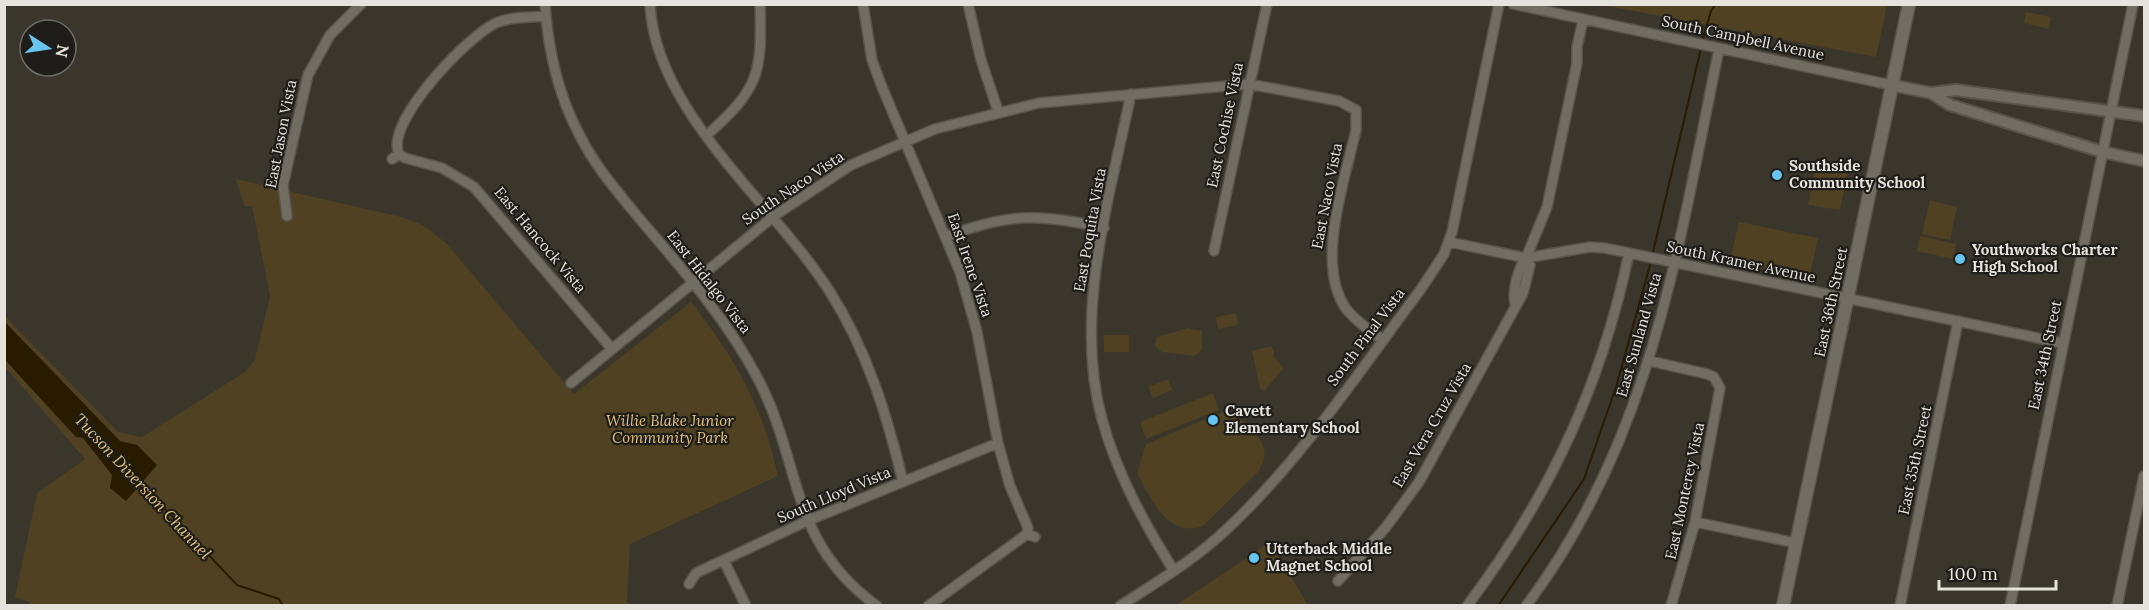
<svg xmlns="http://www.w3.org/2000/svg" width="2149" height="610" viewBox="0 0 2149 610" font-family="Lora,serif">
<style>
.green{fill:#4f4122}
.water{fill:#281b00}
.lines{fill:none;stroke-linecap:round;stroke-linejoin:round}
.stream{stroke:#281b00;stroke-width:2}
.minor-casing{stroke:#58544c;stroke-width:12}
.tertiary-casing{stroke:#58544c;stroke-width:14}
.secondary-casing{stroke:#58544c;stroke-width:15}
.minor{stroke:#726d62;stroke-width:9}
.tertiary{stroke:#726d62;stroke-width:10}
.secondary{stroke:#726d62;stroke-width:12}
.poi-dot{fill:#68c4f0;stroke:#1f1d19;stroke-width:2}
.labels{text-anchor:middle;stroke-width:4.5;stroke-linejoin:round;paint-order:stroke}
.street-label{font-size:15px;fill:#e6e3dd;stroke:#1f1d19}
.poi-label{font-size:15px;font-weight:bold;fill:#e6e3dd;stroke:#1f1d19;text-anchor:start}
.park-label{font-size:15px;font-style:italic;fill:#e0c17d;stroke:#1f1d19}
.water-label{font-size:16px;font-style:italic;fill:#e1c27e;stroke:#1f1d19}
</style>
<rect width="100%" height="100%" fill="#3a362c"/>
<!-- green -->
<path class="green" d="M1602,5H1887L1876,57Z
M2026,12L2051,17L2049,29L2024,23Z
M1817,159L1849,166L1840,210L1808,205Z
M236,179L401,217L423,225L447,244L574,394L691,302C735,358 763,406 778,476L630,544L627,602L631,605H29L30,602L15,597L37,493L85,459L5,367L4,315L118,432L142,437L245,372L255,359L270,296L252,206L245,207Z
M1930,200L1957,207L1950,240L1922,234Z
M1739,222L1818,238L1809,279L1730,261Z
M1920,236L1956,244L1953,259L1917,251Z
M1236,313L1238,325L1218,329L1216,317Z
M1188,328L1202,331V350L1195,356L1162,352L1155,346L1157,337Z
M1104,335H1129V352H1104Z
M1271,346L1274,352L1273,356L1284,368L1264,391L1260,389L1252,351Z
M1168,379L1172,390L1153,398L1148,387Z
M1213,393L1219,410L1146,439L1140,422Z
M1223,412C1236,412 1261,435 1264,448C1266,457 1263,463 1259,471L1203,526C1167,539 1151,498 1137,473L1146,444Z
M1270,542L1308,605H1176Z"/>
<!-- water -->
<path class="water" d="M5,322L120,441L137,445L157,465L126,501L110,488L112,475L83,438L76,437L5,360Z"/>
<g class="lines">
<!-- stream -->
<path class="stream" d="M1702,42L1711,11L1716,4
M1653,252L1701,48
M139,481L237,585L279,599L283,606
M1498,606L1584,479L1616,387L1650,265"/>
<!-- minor casing -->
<g class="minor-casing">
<path id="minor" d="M545,4C548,50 558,95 580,136C596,168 621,196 644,224C685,272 727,320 757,377C803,463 787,541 877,606
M650,4C655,113 774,203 830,292C867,350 887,415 903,482
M863,4L872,60L882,87L960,272L977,332L998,443L1010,486L1028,528L1027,534L1035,537
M968,4L981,60L998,111
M1513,4L1891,85
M1131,94C1110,196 1073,315 1102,419C1117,474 1144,523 1174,571
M1356,110V130C1345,180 1314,266 1347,310C1357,322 1370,331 1383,340
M707,135C760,88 762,73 760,4
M399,154C384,122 469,35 496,23C511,16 530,18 546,16
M392,159L399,154L405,158L442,168L474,187L612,349
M287,216L283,185L308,75L330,35L361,4
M945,237C1008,213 1039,213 1104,228
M1449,242L1526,258L1590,247L1605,248L2062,343
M1214,251L1267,4
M1526,258L1547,207L1577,63V47L1583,20
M1650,361L1707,374L1714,377L1720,388L1695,522L1671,606
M571,383L774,216L851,165L935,129L1039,103L1249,84L1339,101L1356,110
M1695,522L1796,543
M724,561L746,606
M1338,581L1386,527L1419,482L1523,293L1530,265L1526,258C1518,269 1512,290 1515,303
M689,584L696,573L807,521L998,443
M928,606L1027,534
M1120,606C1157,582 1196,559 1228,528C1302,459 1360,370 1421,289L1444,254L1452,232L1499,4
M1467,606C1549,497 1601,387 1629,253
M1526,606C1652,439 1678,248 1719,49
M1900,606L1958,321
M2010,606L2133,4
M2117,606L2144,476"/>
</g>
<!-- tertiary casing -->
<g class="tertiary-casing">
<path id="tertiary" d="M1891,85L1931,93L1956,90L2144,116
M1931,93L1950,105L2103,152L2144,161"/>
</g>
<!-- secondary casing -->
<g class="secondary-casing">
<path id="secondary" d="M1783,606L1909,4"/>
</g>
<!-- minor -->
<use href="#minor" class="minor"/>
<!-- tertiary -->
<use href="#tertiary" class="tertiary"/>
<!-- secondary -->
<use href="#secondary" class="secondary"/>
</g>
<!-- markers -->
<g class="poi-dot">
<circle cx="1777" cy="175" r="6"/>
<circle cx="1960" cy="259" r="6"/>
<circle cx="1213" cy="420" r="6"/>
<circle cx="1254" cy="558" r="6"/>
</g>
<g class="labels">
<!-- street labels -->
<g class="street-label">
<text transform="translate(1743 38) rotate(12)" y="5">South Campbell Avenue</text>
<text transform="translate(1225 125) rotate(-78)" y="5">East Cochise Vista</text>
<text transform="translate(281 134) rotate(-79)" y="5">East Jason Vista</text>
<text transform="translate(793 188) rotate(-34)" y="5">South Naco Vista</text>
<text transform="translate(1327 196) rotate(-79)" y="5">East Naco Vista</text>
<text transform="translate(1090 230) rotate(-80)" y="5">East Poquita Vista</text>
<text transform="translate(540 240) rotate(50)" y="5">East Hancock Vista</text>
<text transform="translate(1741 262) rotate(12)" y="5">South Kramer Avenue</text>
<text transform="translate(970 265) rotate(71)" y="5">East Irene Vista</text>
<text transform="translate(709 282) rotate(52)" y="5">East Hidalgo Vista</text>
<text transform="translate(1831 302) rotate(-78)" y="5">East 36th Street</text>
<text transform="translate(1639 335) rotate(-74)" y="5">East Sunland Vista</text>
<text transform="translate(1366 337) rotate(-53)" y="5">South Pinal Vista</text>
<text transform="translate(2045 355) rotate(-78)" y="5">East 34th Street</text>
<text transform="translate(1432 425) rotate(-60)" y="5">East Vera Cruz Vista</text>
<text transform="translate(1915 460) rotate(-78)" y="5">East 35th Street</text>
<text transform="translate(1685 491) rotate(-78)" y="5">East Monterey Vista</text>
<text transform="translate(834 495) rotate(-23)" y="5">South Lloyd Vista</text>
</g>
<!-- poi labels -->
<g class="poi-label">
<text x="1789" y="171">Southside<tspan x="1789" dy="17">Community School</tspan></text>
<text x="1972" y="255">Youthworks Charter<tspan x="1972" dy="17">High School</tspan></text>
<text x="1225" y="416">Cavett<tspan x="1225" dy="17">Elementary School</tspan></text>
<text x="1266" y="554">Utterback Middle<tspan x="1266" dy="17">Magnet School</tspan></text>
</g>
<!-- park labels -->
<g class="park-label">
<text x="670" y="426">Willie Blake Junior<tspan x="670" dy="17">Community Park</tspan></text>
</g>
<!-- water labels -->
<g class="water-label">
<text transform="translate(143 486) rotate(47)" y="6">Tucson Diversion Channel</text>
</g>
</g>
<!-- border -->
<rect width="2149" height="610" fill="none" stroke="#e6e3dd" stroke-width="12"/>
<!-- north arrow -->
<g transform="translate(48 48) rotate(102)"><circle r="28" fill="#1f1d19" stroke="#6f6c67" stroke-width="1.5"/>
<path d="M0-4.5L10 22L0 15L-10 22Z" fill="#68c4f0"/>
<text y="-9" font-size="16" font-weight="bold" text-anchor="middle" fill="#e6e3dd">N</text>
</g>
<!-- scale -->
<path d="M1939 580v9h117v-9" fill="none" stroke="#e6e3dd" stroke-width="3"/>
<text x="1948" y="580" font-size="18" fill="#e6e3dd" stroke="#1f1d19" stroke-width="4.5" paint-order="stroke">100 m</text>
</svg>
